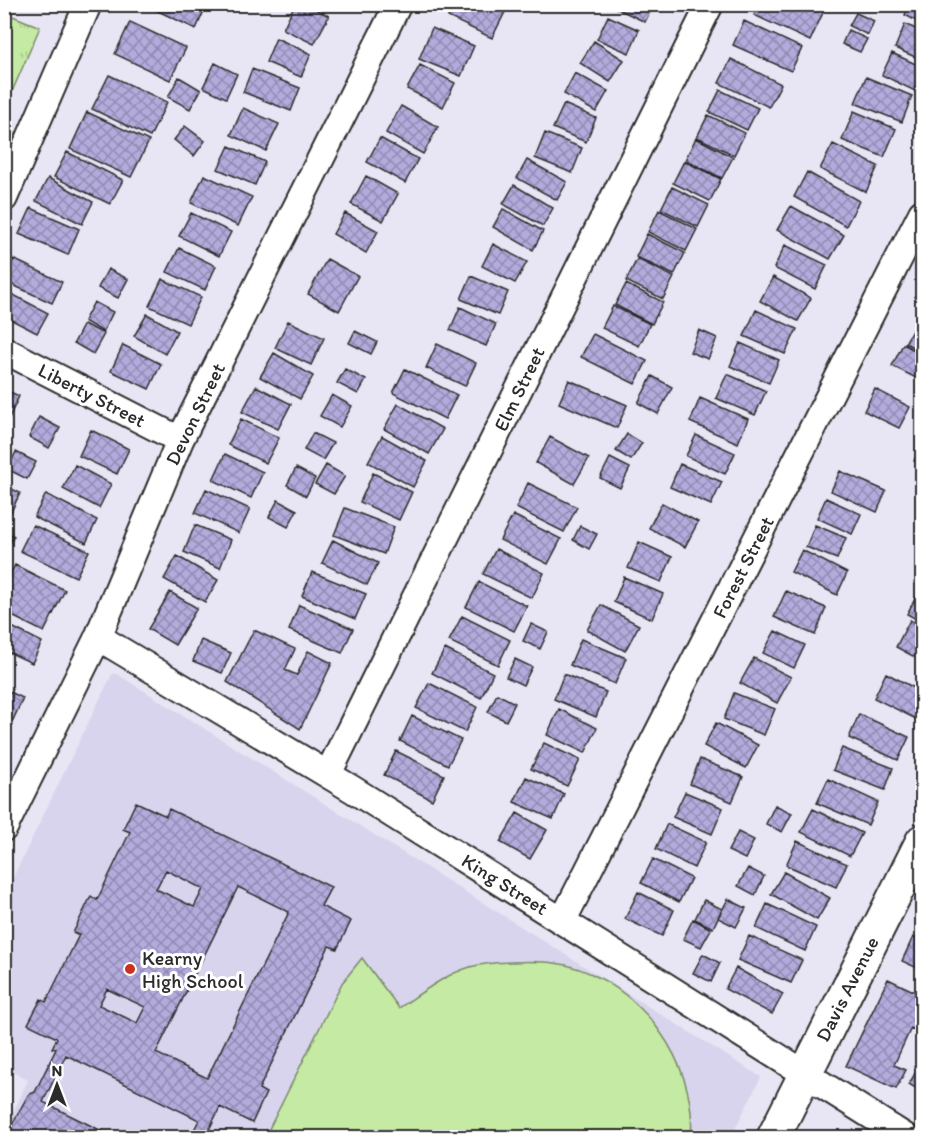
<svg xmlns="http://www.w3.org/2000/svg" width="927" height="1142" viewBox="0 0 927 1142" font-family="Itim,sans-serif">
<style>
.built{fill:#d8d4ed}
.park{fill:url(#park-tufts);stroke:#788a68;stroke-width:1.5}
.pitch{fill:#c5eaa4;stroke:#788a68;stroke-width:1.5}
.building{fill:url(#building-cross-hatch);stroke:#2b2b2b;stroke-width:1.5;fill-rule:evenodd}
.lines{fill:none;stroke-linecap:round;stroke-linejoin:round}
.minor-casing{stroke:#2b2b2b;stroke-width:30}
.tertiary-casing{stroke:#2b2b2b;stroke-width:36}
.minor{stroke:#fff;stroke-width:26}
.tertiary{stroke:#fff;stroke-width:32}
.poi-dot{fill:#c8321e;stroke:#fff;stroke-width:2}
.labels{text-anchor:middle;stroke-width:6;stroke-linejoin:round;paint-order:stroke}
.street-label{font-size:20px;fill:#2b2b2b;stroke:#fff}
.poi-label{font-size:20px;fill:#2b2b2b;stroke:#fff;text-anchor:start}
</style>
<defs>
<pattern id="park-tufts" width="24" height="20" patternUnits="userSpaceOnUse" patternTransform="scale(1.5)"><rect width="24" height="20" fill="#c5eaa4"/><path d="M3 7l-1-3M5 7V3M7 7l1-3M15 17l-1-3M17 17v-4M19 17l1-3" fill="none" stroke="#a9c98d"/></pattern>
<pattern id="building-cross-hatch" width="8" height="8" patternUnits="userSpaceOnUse" patternTransform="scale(1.5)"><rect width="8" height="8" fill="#b2abdc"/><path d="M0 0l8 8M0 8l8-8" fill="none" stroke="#918bb3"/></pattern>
</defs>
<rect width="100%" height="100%" fill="#e8e6f4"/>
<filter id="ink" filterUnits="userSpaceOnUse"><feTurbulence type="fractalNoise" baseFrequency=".0167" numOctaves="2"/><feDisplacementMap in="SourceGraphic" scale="12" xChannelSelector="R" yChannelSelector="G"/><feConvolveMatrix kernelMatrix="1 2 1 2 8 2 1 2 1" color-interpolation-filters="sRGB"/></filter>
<g filter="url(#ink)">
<!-- built -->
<path class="built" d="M112,674H117L761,1077L731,1137H5V1131L28,1080L5,1068L4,896Z"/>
<!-- park -->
<path class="park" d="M5,13L40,27L5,108Z"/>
<!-- pitch -->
<path class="pitch" d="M362,958L399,1008C423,992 450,970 479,965C502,961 544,960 566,965C640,983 698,1063 691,1137H265L342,983Z"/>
<!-- building -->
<path class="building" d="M143,4H207L196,29Z
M295,4H305L329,16L314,44L283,29Z
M454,4H494L506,10L492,38L448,17Z
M608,4H654L645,22Z
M759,4H827L810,41L754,15Z
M910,4H922V24L905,15Z
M856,13L874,21L868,35L849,26Z
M608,16L639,30L629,53L597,39Z
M744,21L802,48L791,71L733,45Z
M130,22L186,48L170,80L115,54Z
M905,24L922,32V60L895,48Z
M432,28L474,46L461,76L419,59Z
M848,30L867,39L860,52L842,44Z
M276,38L311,54L301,77L266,62Z
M594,41L624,60L610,82L580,63Z
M892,53L922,67V80L917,92L882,75Z
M731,59L781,84L769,107L719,83Z
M215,63L237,74L226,98L203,87Z
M420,65L455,83L443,107L407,89Z
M252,69L300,88L291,111L243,92Z
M575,73L608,91L596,112L564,94Z
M109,75L167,102L150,137L92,109Z
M179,77L201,90L190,109L168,97Z
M866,77L912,96L902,122L855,103Z
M720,90L758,108L747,130L709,112Z
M564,104L596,118L586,142L553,128Z
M401,106L438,127L423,154L386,133Z
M243,108L279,124L266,151L231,135Z
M854,111L896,129L884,157L842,140Z
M87,112L149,141L131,177L70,149Z
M708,115L745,133L734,155L697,137Z
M185,126L205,141L194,156L174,140Z
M545,133L582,148L572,173L535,158Z
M380,138L418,159L405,183L367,162Z
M696,138L733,157L722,178L685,160Z
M833,144L878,166L866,192L820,169Z
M229,146L265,162L255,185L218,169Z
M67,152L123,180L110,204L54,177Z
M527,160L567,182L557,200L517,178Z
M684,161L721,179L710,201L673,183Z
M807,172L859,201L846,226L794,197Z
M204,175L252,197L238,226L191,203Z
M366,176L398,194L383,221L351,204Z
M48,178L93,202L82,224L36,201Z
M514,185L553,208L543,226L503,204Z
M672,187L709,205L698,227L661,209Z
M791,206L844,235L830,259L777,230Z
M31,208L79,229L68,255L19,234Z
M503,209L543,231L533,250L493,227Z
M659,210L697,229L686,251L648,232Z
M191,213L231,232L219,256L179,236Z
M345,213L378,231L366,253L333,234Z
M647,234L685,253L674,275L636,257Z
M493,244L527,262L515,283L482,266Z
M785,245L827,265L815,289L774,268Z
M179,248L216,266L205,290L167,272Z
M13,259L62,282L52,303L4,281Z
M327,259L358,276L339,311L308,294Z
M637,259L674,277L663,299L626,281Z
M108,269L128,279L118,298L98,288Z
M471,276L508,292L498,315L461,299Z
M773,277L811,298L798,321L760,301Z
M162,279L201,297L188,324L149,306Z
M626,284L663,302L652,324L615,305Z
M4,290L48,313L37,333L4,316Z
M94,302L113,312L103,332L84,321Z
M613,306L650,324L639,346L602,328Z
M460,307L496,324L486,346L450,330Z
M756,310L797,329L785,354L744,336Z
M147,314L177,331L165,354L134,336Z
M288,321L324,338L311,365L275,348Z
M917,322L922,325V352L905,343Z
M84,324L104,334L93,354L74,343Z
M699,330L717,338L708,359L690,352Z
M355,331L377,342L371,354L349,343Z
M593,334L647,361L635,384L581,357Z
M740,343L779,360L769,383L730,366Z
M437,344L476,363L465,386L426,368Z
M903,344L922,354V381L892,366Z
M123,345L161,364L149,389L111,371Z
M274,353L313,376L300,399L260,377Z
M345,369L366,380L358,394L337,383Z
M405,369L457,395L445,419L393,393Z
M727,374L766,391L755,415L716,398Z
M652,376L672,387L658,414L638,403Z
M569,380L627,405L617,428L559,403Z
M256,386L291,404L278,429L242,412Z
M4,389L19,396L9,418L4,416Z
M875,389L910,407L899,428L864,411Z
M332,395L352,406L340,427L320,416Z
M700,398L748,419L738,443L690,422Z
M398,404L443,429L429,454L384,429Z
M39,417L60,428L49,448L29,437Z
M241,419L279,438L266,463L228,445Z
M91,430L129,449L117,474L79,456Z
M313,433L333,443L323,460L304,450Z
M627,434L642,443L631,460L616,451Z
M696,435L735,453L725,474L686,456Z
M382,436L427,461L413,487L368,462Z
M550,437L589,458L574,484L536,463Z
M922,443V465L914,461Z
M16,452L36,462L27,479L7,469Z
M225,454L263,472L251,498L213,480Z
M610,458L630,468L620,488L600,478Z
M680,464L722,482L711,505L670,487Z
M75,465L111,484L99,508L63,489Z
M326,465L345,476L334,494L315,484Z
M296,468L315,478L306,496L287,485Z
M840,471L886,491L877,512L831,491Z
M373,473L412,492L399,520L360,502Z
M528,483L577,507L564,532L516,508Z
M4,485L20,493L11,512L4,509Z
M206,489L250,509L239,533L195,513Z
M46,494L97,520L86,543L34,517Z
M826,498L861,514L852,534L817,518Z
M278,500L297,510L288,527L269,517Z
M662,503L698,522L685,547L649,528Z
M345,508L394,527L384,554L334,535Z
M513,515L561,539L548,564L500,540Z
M33,525L89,551L76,577L20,551Z
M195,525L231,540L220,568L184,552Z
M815,525L846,538L837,559L806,547Z
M580,526L597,534L589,549L573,540Z
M4,530L14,536L5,551H4Z
M333,540L378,563L367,585L322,563Z
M639,542L672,557L661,582L628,568Z
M496,549L544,573L532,598L483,574Z
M802,550L847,573L837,595L791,572Z
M177,556L218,580L205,602L164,579Z
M15,565L65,590L44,632L4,612V586Z
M312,572L366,594L355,619L302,596Z
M624,577L663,594L652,619L614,602Z
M479,582L527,606L514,631L466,607Z
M786,591L826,608L815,635L774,617Z
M170,592L197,608L175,645L148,629Z
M916,597L922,600V622L907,614Z
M299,605L353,629L342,653L289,630Z
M601,605L639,625L625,651L587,630Z
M462,616L510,640L498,665L449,641Z
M910,620L922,627V661L896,647Z
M4,623L42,642L32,663L4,650Z
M531,624L548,632L540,649L523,641Z
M254,630L295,649L285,670L297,675L308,651L332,663L300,729L227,682Z
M775,631L805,645L794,668L763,653Z
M581,639L626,658L615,684L570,665Z
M201,640L231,653L222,673L193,661Z
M445,649L493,673L481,698L432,673Z
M754,658L791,677L777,703L740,683Z
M515,659L532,667L523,685L506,677Z
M886,673L922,692V705L916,719L874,698Z
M564,674L606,692L596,717L554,699Z
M429,683L477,707L465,732L416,708Z
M4,689L23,698L13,720L4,716Z
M734,693L775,709L764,735L724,719Z
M497,694L515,703L506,721L488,712Z
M559,709L597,728L585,753L547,735Z
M859,714L909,737L898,760L849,738Z
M412,716L461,740L448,765L400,741Z
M716,723L758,745L746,768L704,746Z
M544,743L580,760L567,786L531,769Z
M842,748L893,768L885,790L833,770Z
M396,751L444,775L432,800L384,775Z
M700,759L743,777L732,802L690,784Z
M526,777L564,794L553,819L514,802Z
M828,779L878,802L868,825L817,803Z
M685,792L723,808L712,834L673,817Z
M136,802L166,816L169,809L331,887L321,906L351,921L337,949L329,946L259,1089L266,1093L252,1123L220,1107L205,1138H190L199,1120L66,1055L43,1102L116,1138H5L28,1095L35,1092L56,1049L52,1048L57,1038L28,1024L41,999L46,1002L79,935L73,933L91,896L97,900L130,832L123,829ZM166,870L203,889L194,907L156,889ZM238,887L289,912L207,1078L156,1053ZM107,989L145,1007L137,1023L99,1005Z
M775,805L792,813L782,832L766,824Z
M813,809L862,833L850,856L801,832Z
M517,813L547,830L530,859L500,842Z
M667,824L706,842L694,868L656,849Z
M738,832L754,840L745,859L728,851Z
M797,841L847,864L836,887L786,865Z
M653,859L691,878L679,902L641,883Z
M748,868L764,876L755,895L738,886Z
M784,872L830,898L817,920L771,894Z
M638,892L674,910L662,936L625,919Z
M728,899L746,908L736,927L718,918Z
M704,900L722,909L713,928L695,919Z
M767,904L816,927L805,951L756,928Z
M693,919L711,929L701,947L683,939Z
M749,936L802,960L791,983L738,960Z
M913,937L922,942V970L902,961Z
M703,954L720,963L711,982L693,973Z
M736,968L783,994L772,1014L725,989Z
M888,979L922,995V1034L911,1028L894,1065L906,1070L896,1089L846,1066Z
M922,1061V1092L909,1084Z"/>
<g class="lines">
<!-- minor casing -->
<g class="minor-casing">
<path id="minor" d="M4,198L88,4
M4,350L180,440
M98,637L352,789L907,1138
M328,774L710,4
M4,828L98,637L180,440L398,4
M563,920L922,213"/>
</g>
<!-- tertiary casing -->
<g class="tertiary-casing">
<path id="tertiary" d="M773,1138L922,841"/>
</g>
<!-- minor -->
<use href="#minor" class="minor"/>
<!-- tertiary -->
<use href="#tertiary" class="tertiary"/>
</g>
</g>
<!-- markers -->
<circle class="poi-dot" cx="130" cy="969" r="6"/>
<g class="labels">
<!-- street labels -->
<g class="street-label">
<text transform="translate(519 389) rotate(-64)" y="7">Elm Street</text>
<text transform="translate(92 395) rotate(27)" y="7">Liberty Street</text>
<text transform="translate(195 414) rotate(-64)" y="7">Devon Street</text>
<text transform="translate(743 567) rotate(-63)" y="7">Forest Street</text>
<text transform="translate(505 884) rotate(32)" y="7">King Street</text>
<text transform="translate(847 989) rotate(-63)" y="7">Davis Avenue</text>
</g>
<!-- poi labels -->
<g class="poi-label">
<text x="142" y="965">Kearny<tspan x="142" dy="23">High School</tspan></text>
</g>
</g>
<!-- margin -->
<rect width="927" height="1142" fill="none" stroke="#fff" stroke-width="24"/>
<rect x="12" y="12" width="903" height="1118" fill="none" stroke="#2b2b2b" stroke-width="2" filter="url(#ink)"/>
<!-- north arrow -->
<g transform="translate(57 1085)" stroke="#ffffff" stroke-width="4.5" paint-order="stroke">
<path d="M0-4.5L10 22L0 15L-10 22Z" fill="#2b2b2b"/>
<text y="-9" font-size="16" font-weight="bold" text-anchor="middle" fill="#2b2b2b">N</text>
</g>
</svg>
